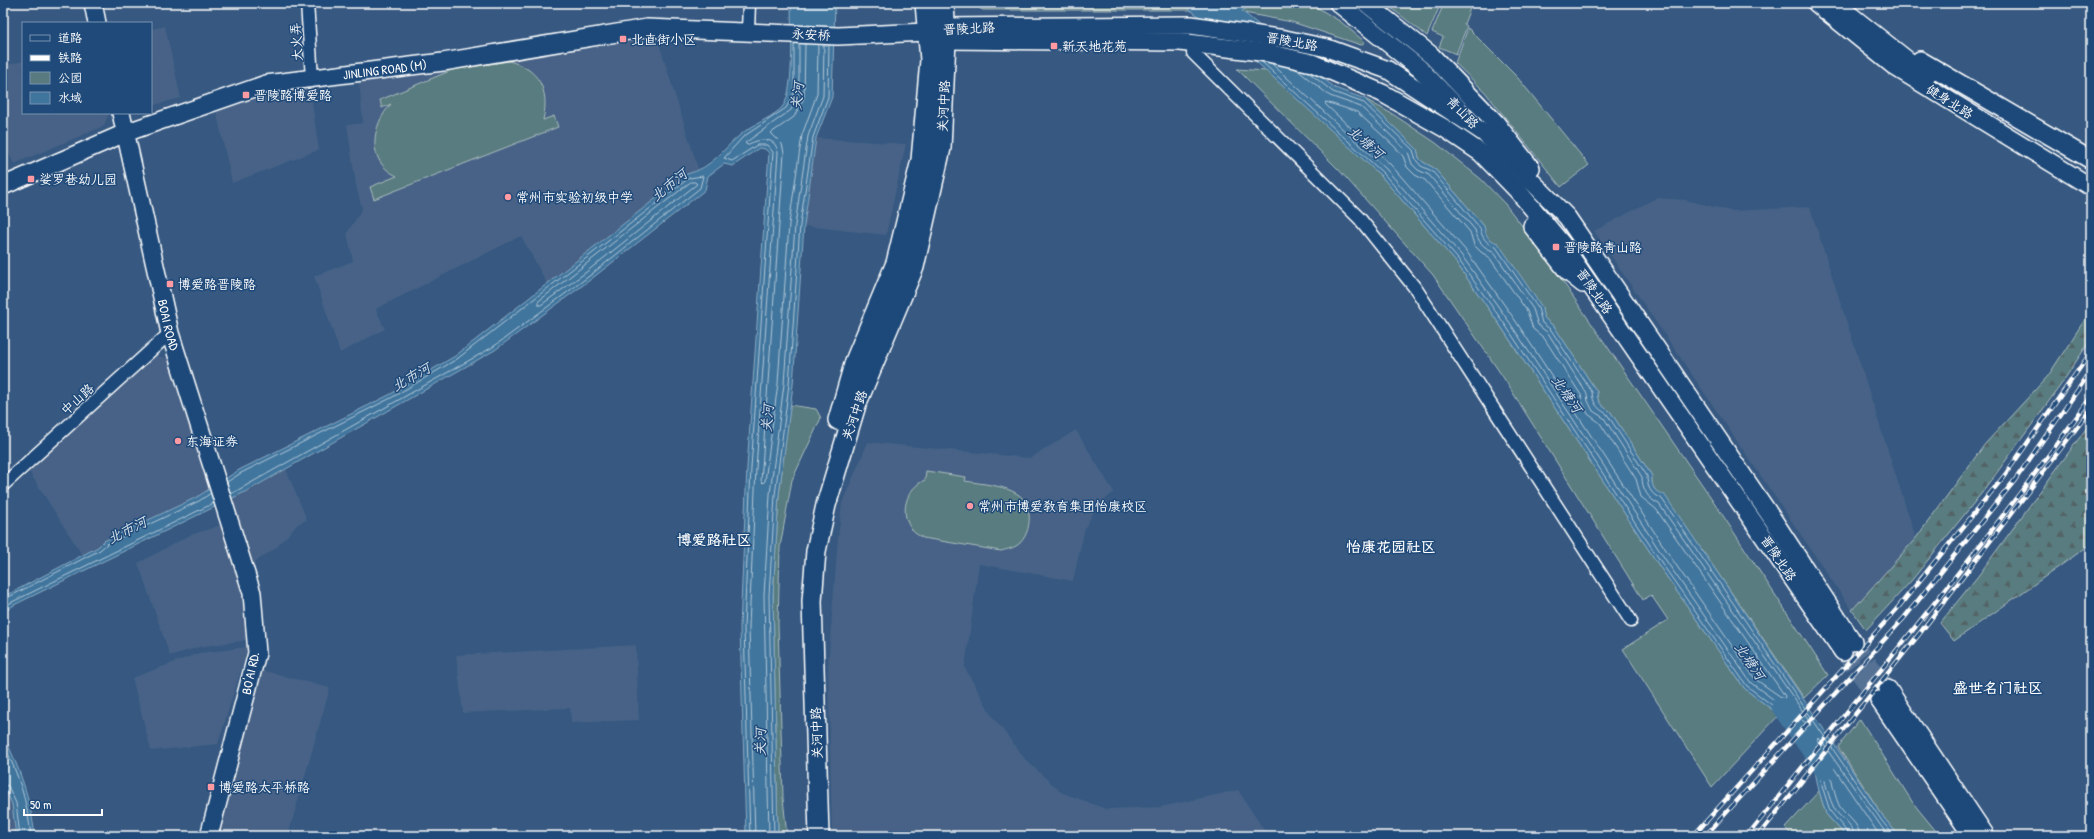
<svg xmlns="http://www.w3.org/2000/svg" width="2094" height="839" viewBox="0 0 2094 839" font-family="'Patrick Hand','LXGW WenKai TC',sans-serif">
<style>
.built{fill:#466286}
.forest{fill:url(#forest-firs);stroke:#acbdbf}
.park{fill:#597b7f;stroke:#acbdbf}
.water{fill:#40759d;stroke:#8cacc4}
.lines{fill:none;stroke-linecap:round;stroke-linejoin:round}
.shore{stroke:#b3c8d8;stroke-width:1}
.river{stroke:#40759d;stroke-width:19}
.secondary-tunnel{stroke:#547194;stroke-width:17;stroke-dasharray:17 8;stroke-linecap:butt}
.street-casing{stroke:#fff;stroke-width:15}
.secondary-casing{stroke:#fff;stroke-width:20}
.primary-casing{stroke:#fff;stroke-width:22}
.street{stroke:#1f4a7a;stroke-width:12}
.secondary{stroke:#1f4a7a;stroke-width:17}
.primary{stroke:#1f4a7a;stroke-width:19}
.rail-casing{stroke:#fff;stroke-width:4.5}
.rail{stroke:#1f4a7a;stroke-width:3;stroke-dasharray:9;stroke-linecap:butt}
.poi-dot{fill:#ff9aa2;stroke:#1f4a7a;stroke-width:1.5}
.labels{text-anchor:middle;stroke-width:3;stroke-linejoin:round;paint-order:stroke}
.street-label{font-size:13px;fill:#fff;stroke:#1f4a7a}
.poi-label{font-size:13px;fill:#fff;stroke:#1f4a7a;text-anchor:start}
.water-label{font-size:14px;font-style:italic;fill:#d9e3eb;stroke:#1f4a7a}
.quarter-label{font-size:15px;font-weight:bold;fill:#fff;stroke:#1f4a7a}
</style>
<defs>
<pattern id="forest-firs" width="22" height="20" patternUnits="userSpaceOnUse"><rect width="22" height="20" fill="#597b7f"/><path d="M5 1l3.5 6h-7zM16 11l3.5 6h-7z" fill="#526466"/></pattern>
</defs>
<rect width="100%" height="100%" fill="#365881"/>
<filter id="ink" filterUnits="userSpaceOnUse"><feTurbulence type="fractalNoise" baseFrequency=".025" numOctaves="2"/><feDisplacementMap in="SourceGraphic" scale="8" xChannelSelector="R" yChannelSelector="G"/><feConvolveMatrix kernelMatrix="1 2 1 2 8 2 1 2 1" color-interpolation-filters="sRGB"/></filter>
<g filter="url(#ink)">
<!-- built -->
<path class="built" d="M165,26L181,98L151,106V29Z
M657,37L699,171L687,174L547,284L521,236L376,309L385,329L340,353L314,276L353,261L347,233L362,209L356,186L347,125L363,123L359,82Z
M23,61V113H109L104,126L14,164L3,142V66Z
M310,88L319,150L232,183L216,110L267,92Z
M816,138L906,144L886,235L804,226Z
M1656,198L1686,200L1731,211L1810,207L1916,538L1852,610L1594,231Z
M156,356L164,357L170,361L209,490L197,497L104,541L98,547L82,555L28,470L149,358Z
M1076,430L1114,492L1096,508L1085,528L1073,581L979,564L965,668L993,717L1026,760L1061,792L1106,809L1160,807L1238,790L1268,836H832L828,666L838,538L842,503L868,442L1030,458Z
M286,469L307,520L298,524L277,547L248,567L228,500Z
M221,525L242,596L248,640L199,647L170,656L138,563L190,535Z
M636,645L639,720L571,723L570,708L463,713L456,655Z
M248,647L218,744L151,751L132,678L199,653Z
M261,670L330,688L288,836H216Z
M3,784L12,804L16,836H3Z"/>
<!-- forest -->
<path class="forest" d="M2091,310V339L2060,386L1985,489L1912,580L1866,630L1852,610L1916,538L1985,444L2048,376Z
M2091,422V544L1954,641L1940,623L1978,576Z"/>
<!-- park -->
<path class="park" d="M969,3H1310L1341,22L1365,42L1361,45L1292,22L1228,10H983Z
M1385,3H1441L1427,36Z
M1444,3H1472L1464,24L1467,26L1456,54L1439,47L1443,37L1432,32Z
M1468,28L1517,77L1589,165L1561,187L1485,92L1455,63Z
M509,61C539,69 550,90 543,120L554,116L558,127L374,199L370,187L397,176C366,162 371,126 391,104L382,108L380,100L452,70Z
M1237,69L1266,71L1287,89L1380,175L1455,261L1502,328L1662,570L1745,689L1779,715L1712,787L1623,649L1668,620L1651,595L1643,600L1503,377L1433,275L1339,170Z
M1365,99L1394,115L1436,143L1481,179L1505,204L1541,250L1712,499L1828,675L1804,698L1664,495C1654,493 1651,485 1652,476L1610,411C1601,406 1597,402 1597,392L1554,326C1546,321 1542,317 1542,307L1485,235L1484,226L1434,168L1423,162L1419,158L1417,149Z
M790,405L816,409L821,418L792,480L780,547L778,624L783,798L787,836H778L773,596L779,495Z
M926,471L966,477L965,481C982,484 1005,485 1019,495C1033,505 1032,531 1020,543C1015,548 1008,549 1001,551L923,538C920,536 915,534 913,531C898,514 906,488 925,480Z
M1860,719L1913,803L1940,836H1899L1885,819L1838,747Z
M1819,791L1826,814L1846,836H1793L1785,828Z"/>
<!-- water -->
<path class="water" d="M791,3H835L832,97L816,138L804,226L793,385L779,495L773,596L778,836H746L740,627L747,467L769,153L765,149L759,148L733,166L724,164L708,176L705,190L590,280L495,350L249,490L14,605L3,613V597L98,547L104,541L197,497L239,470L389,395L455,356L687,174C712,168 722,150 740,135C751,125 776,116 783,106C795,90 791,25 791,3Z
M1181,3H1255L1242,11L1335,88L1365,99L1417,149L1419,158L1423,162L1434,168L1484,226C1486,236 1488,240 1498,243L1542,307C1542,317 1546,321 1554,326L1597,392C1597,402 1601,406 1610,411L1652,476C1651,485 1654,493 1664,494L1885,819L1899,836H1846L1826,814L1819,791L1808,737L1745,689L1662,570L1502,328L1455,261L1380,175L1241,48Z
M3,734C20,770 30,796 35,836H16L12,804L3,784Z"/>
<g class="lines">
<!-- shore -->
<path class="shore" d="M805,44L804,98L794,117L771,133L782,144L784,153L762,468L761,481L763,483L765,481L778,383L789,224L802,135L817,94L818,45
M1262,62L1383,173L1458,259L1506,326L1665,568L1747,686L1811,735L1823,789L1830,811L1847,832L1848,836
M1271,63L1386,169L1462,256L1510,323L1669,565L1751,683L1810,726L1811,723L1659,504C1648,499 1642,489 1642,477L1604,418L1593,411L1588,401L1587,394L1548,333L1538,325L1533,309L1493,251C1482,247 1478,241 1475,230L1429,175L1418,170L1412,164L1408,152L1361,107L1330,96L1296,69
M1308,72L1333,92L1364,103L1413,150L1416,160L1421,166L1432,171L1480,228C1482,238 1486,243 1496,247L1538,308L1542,323L1551,330L1592,392C1593,404 1597,408 1607,414L1647,476C1647,487 1651,495 1662,499L1882,821L1894,836
M1326,102L1357,112L1395,147L1403,156L1407,167L1415,175L1425,180L1470,232L1474,245L1481,252L1489,257L1527,311L1533,329L1544,338L1581,395L1583,403L1588,414L1600,423L1636,479L1641,497L1656,509L1785,696L1784,699L1755,679L1674,562L1515,320L1467,252L1391,165L1326,105Z
M691,182H695L697,184L585,273L541,305H538V302Z
M227,482L241,473L391,398L457,359L689,178L703,176L700,188L588,277L493,347L231,494
M3,600L100,550L107,544L199,501L211,493
M3,608L12,602L214,503
M3,743C19,776 27,800 31,836
M3,784L8,786L16,803L20,836
M750,836L744,627L751,468L773,152L767,145H757L732,161L724,158L743,137L786,108L794,93V44
M755,836L749,627L756,468L778,153C776,135 758,139 747,145L745,143L791,110L799,93V44
M769,836L764,596L770,494L784,384L795,225L808,136L823,96L824,45
M774,836L769,596L775,495L789,384L800,225L813,137L828,97L829,45
M1854,836C1853,824 1839,818 1834,808C1824,788 1822,762 1818,741L1819,738L1888,836
M1860,836C1859,823 1847,817 1840,807C1836,801 1829,774 1831,767L1834,768L1880,836"/>
<!-- river -->
<path class="river" d="M1781,707L1825,771"/>
<!-- secondary-tunnel -->
<path class="secondary-tunnel" d="M1853,642L1888,689
M1843,652L1879,700"/>
<!-- street casing -->
<g class="street-casing">
<path id="street" d="M307,3L312,78
M748,31L749,3
M1193,53L1360,219L1416,289L1631,621
M3,485L170,333"/>
</g>
<!-- secondary casing -->
<g class="secondary-casing">
<g id="secondary">
<path d="M93,3L97,23"/>
<path d="M1338,3L1419,68L1458,108"/>
<path d="M1366,3L1431,55L1496,123L1531,168"/>
<path d="M1816,3L1895,67L2091,187"/>
<path d="M1835,3L1911,63L1928,74"/>
<path d="M934,35L946,40L1180,42L1268,53L1312,63L1382,93L1444,128L1481,153L1518,191L1562,244L1843,652"/>
<path d="M1920,60L2091,160"/>
<path id="s1" d="M121,113L170,333L252,593L257,653L209,836"/>
<path id="s2" d="M3,186L125,133L266,84L443,62L647,28L838,36L926,32L945,27L1191,25L1285,39L1327,48L1388,70L1484,133L1567,217L1774,521L1853,642"/>
<path d="M1532,226L1568,272L1583,284"/>
<path d="M1888,689L1986,836"/>
<path d="M1879,700L1970,833"/>
</g>
</g>
<!-- primary casing -->
<g class="primary-casing">
<path id="primary" d="M838,420L855,361L896,263L921,160L930,60L925,3
M819,836L812,601L816,551L826,505L856,405L914,267L941,148L946,40L944,3"/>
</g>
<!-- street -->
<use href="#street" class="street"/>
<!-- secondary -->
<use href="#secondary" class="secondary"/>
<!-- primary -->
<use href="#primary" class="primary"/>
<!-- rail casing -->
<g class="rail-casing">
<path id="rail" d="M1693,836L1896,610L2005,475L2091,352
M1705,836L1904,618L2015,480L2091,371
M1747,836C1863,691 1983,548 2091,397
M1758,836L1920,633L2091,409"/>
</g>
<!-- rail -->
<use href="#rail" class="rail"/>
</g>
</g>
<!-- markers -->
<g class="poi-dot">
<rect x="619" y="35" width="8" height="8" rx="2"/>
<rect x="1050" y="42" width="8" height="8" rx="2"/>
<rect x="242" y="91" width="8" height="8" rx="2"/>
<rect x="27" y="175" width="8" height="8" rx="2"/>
<circle cx="508" cy="197" r="4"/>
<rect x="1552" y="243" width="8" height="8" rx="2"/>
<rect x="166" y="280" width="8" height="8" rx="2"/>
<circle cx="178" cy="441" r="4"/>
<circle cx="970" cy="506" r="4"/>
<rect x="207" y="783" width="8" height="8" rx="2"/>
</g>
<g class="labels">
<!-- street labels -->
<g class="street-label">
<text transform="translate(969 28) rotate(-3)" y="5">晋陵北路</text>
<text transform="translate(811 34) rotate(3)" y="5">永安桥</text>
<text transform="translate(1292 41) rotate(10)" y="5">晋陵北路</text>
<text transform="translate(296 42) rotate(-94)" y="5">大火弄</text>
<text dy="5" stroke="none"><textPath href="#s2" startOffset="402">JINLING ROAD (M)</textPath></text>
<text transform="translate(1950 101) rotate(32)" y="5">健身北路</text>
<text transform="translate(943 106) rotate(-87)" y="5">关河中路</text>
<text transform="translate(1463 112) rotate(46)" y="5">青山路</text>
<text transform="translate(1595 291) rotate(55)" y="5">晋陵北路</text>
<text dy="5" stroke="none"><textPath href="#s1" startOffset="217">BOAI ROAD</textPath></text>
<text transform="translate(77 399) rotate(-42)" y="5">中山路</text>
<text transform="translate(854 415) rotate(-71)" y="5">关河中路</text>
<text transform="translate(1779 558) rotate(56)" y="5">晋陵北路</text>
<text transform="translate(250 673) rotate(-78)" y="5">BO'AI RD.</text>
<text transform="translate(816 733) rotate(-92)" y="5">关河中路</text>
</g>
<!-- poi labels -->
<g class="poi-label">
<text x="631" y="44">北直街小区</text>
<text x="1062" y="51">新天地花苑</text>
<text x="254" y="100">晋陵路博爱路</text>
<text x="39" y="184">娑罗巷幼儿园</text>
<text x="516" y="202">常州市实验初级中学</text>
<text x="1564" y="252">晋陵路青山路</text>
<text x="178" y="289">博爱路晋陵路</text>
<text x="186" y="446">东海证券</text>
<text x="978" y="511">常州市博爱教育集团怡康校区</text>
<text x="219" y="792">博爱路太平桥路</text>
</g>
<!-- water labels -->
<g class="water-label">
<text transform="translate(797 96) rotate(-83)" y="5">关河</text>
<text transform="translate(1366 142) rotate(41)" y="5">北塘河</text>
<text transform="translate(669 185) rotate(-39)" y="5">北市河</text>
<text transform="translate(411 377) rotate(-30)" y="5">北市河</text>
<text transform="translate(1567 394) rotate(56)" y="5">北塘河</text>
<text transform="translate(767 418) rotate(-85)" y="5">关河</text>
<text transform="translate(127 530) rotate(-27)" y="5">北市河</text>
<text transform="translate(1750 661) rotate(56)" y="5">北塘河</text>
<text transform="translate(760 742) rotate(-89)" y="5">关河</text>
</g>
<!-- quarter labels -->
<g class="quarter-label">
<text x="714" y="545">博爱路社区</text>
<text x="1391" y="552">怡康花园社区</text>
<text x="1998" y="693">盛世名门社区</text>
</g>
</g>
<!-- margin -->
<rect width="2094" height="839" fill="none" stroke="#1f4a7a" stroke-width="16"/>
<rect x="8" y="8" width="2078" height="823" fill="none" stroke="#fff" stroke-width="1.5" filter="url(#ink)"/>
<!-- legend -->
<rect x="22" y="22" width="130" height="92" fill="#1f4a7a" stroke="#7992af"/>
<rect x="30" y="35" width="20" height="6" fill="#1f4a7a" stroke="#7992af"/>
<text x="58" y="42" font-size="12" fill="#ffffff">道路</text>
<rect x="30" y="55" width="20" height="6" fill="#ffffff" stroke="#7992af"/>
<text x="58" y="62" font-size="12" fill="#ffffff">铁路</text>
<rect x="30" y="72" width="20" height="12" fill="#597b7f" stroke="#7992af"/>
<text x="58" y="82" font-size="12" fill="#ffffff">公园</text>
<rect x="30" y="92" width="20" height="12" fill="#40759d" stroke="#7992af"/>
<text x="58" y="102" font-size="12" fill="#ffffff">水域</text>
<!-- scale -->
<path d="M24 809v6h78v-6" fill="none" stroke="#ffffff" stroke-width="2"/>
<text x="30" y="809" font-size="12" fill="#ffffff" stroke="#1f4a7a" stroke-width="3" paint-order="stroke">50 m</text>
</svg>
